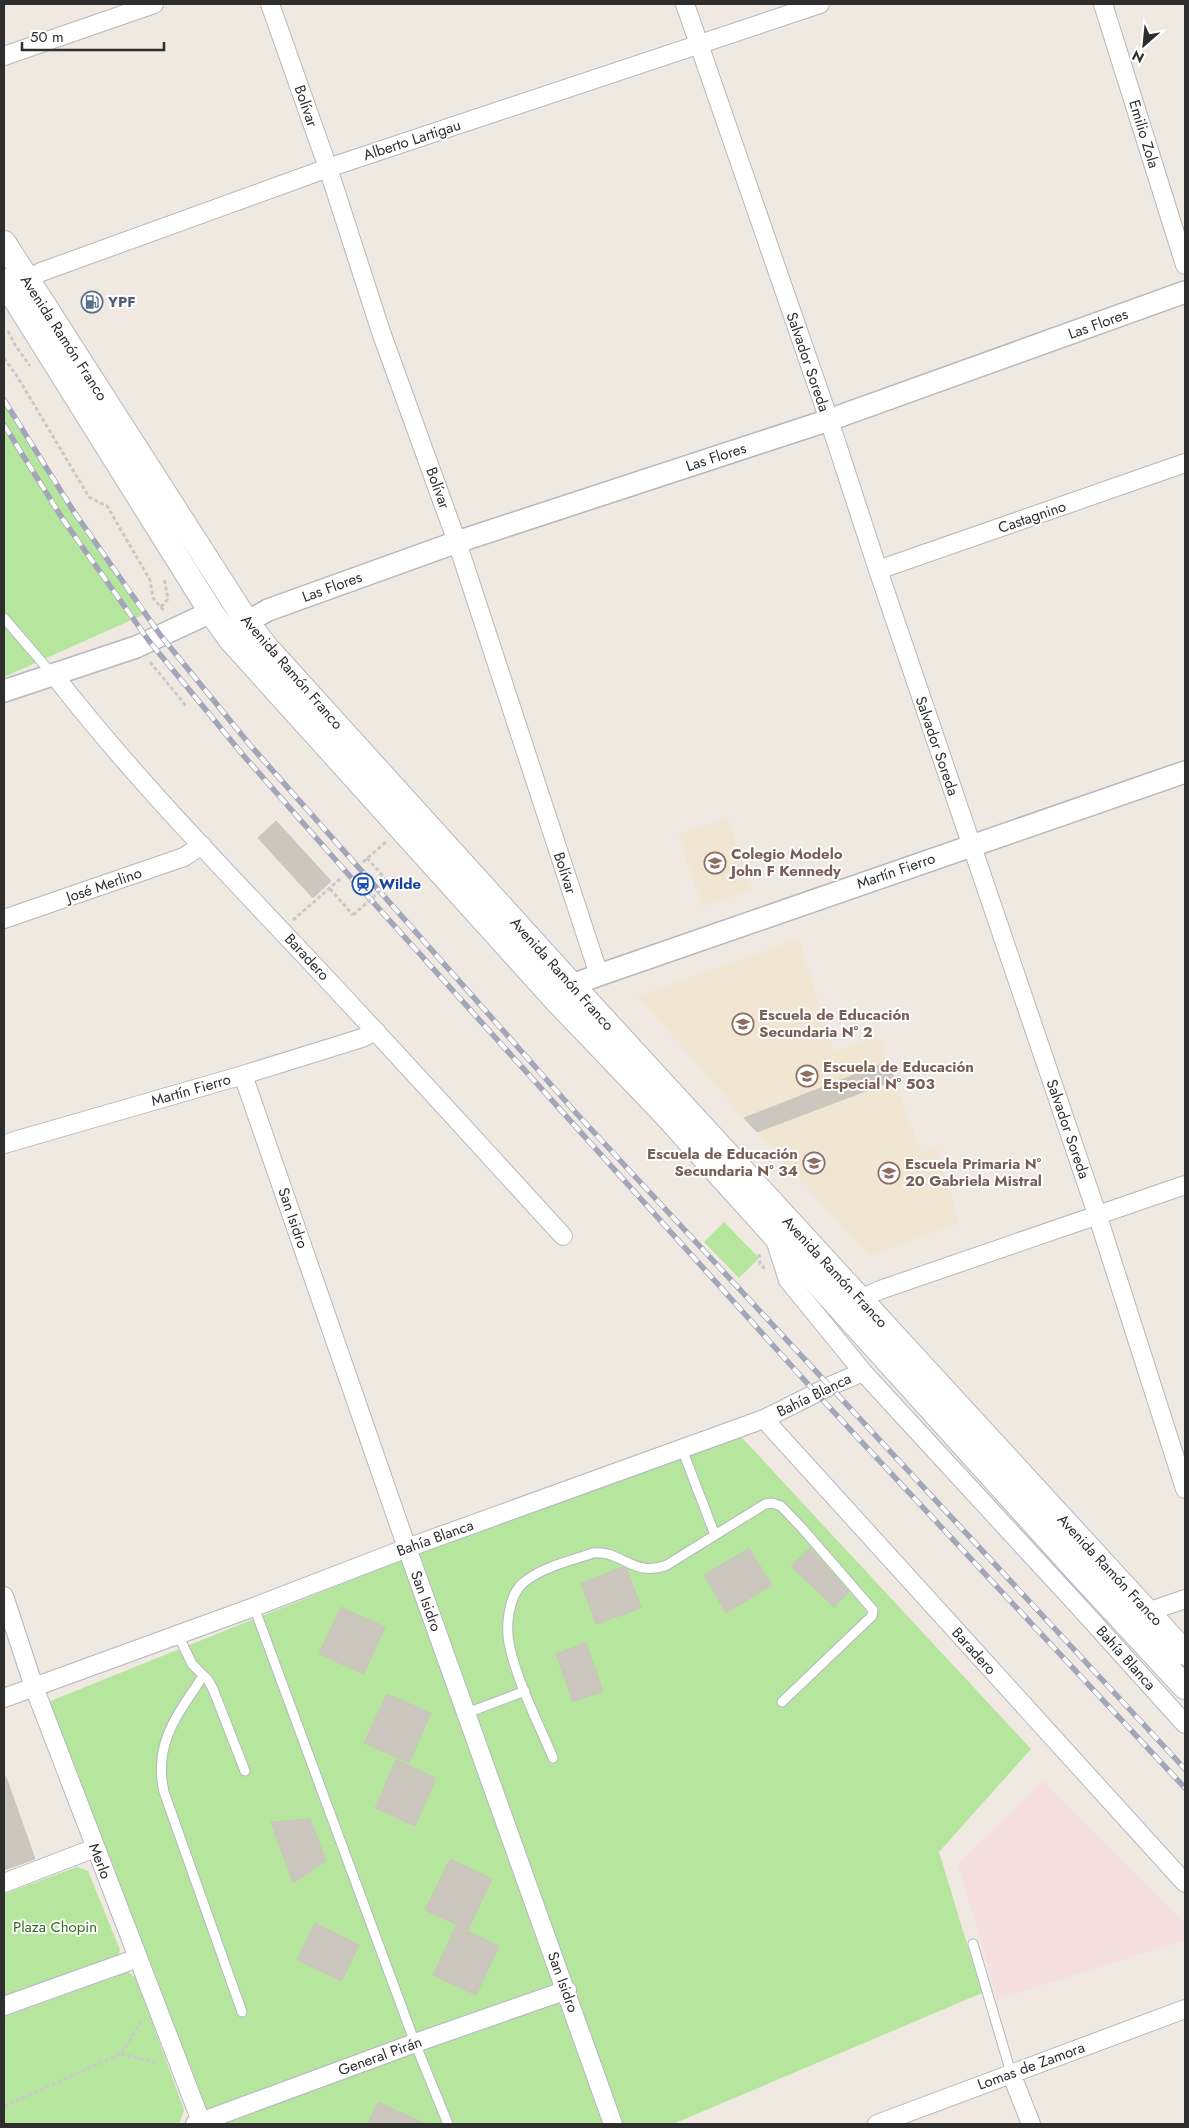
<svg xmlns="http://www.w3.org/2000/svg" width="1189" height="2128" viewBox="0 0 1189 2128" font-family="Jost,sans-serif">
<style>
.education{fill:#f0e6d1}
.medical{fill:#f5dfe0}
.green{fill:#b6e59e}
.building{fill:#cbc7bf;stroke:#cbc5ba}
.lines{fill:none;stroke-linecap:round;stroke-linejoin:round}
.service-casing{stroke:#b4b7c1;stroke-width:11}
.minor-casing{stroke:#b4b7c1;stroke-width:20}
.tertiary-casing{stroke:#b4b7c1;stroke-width:24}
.secondary-casing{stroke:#b4b7c1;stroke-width:26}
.path{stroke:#c9c9c9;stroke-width:3;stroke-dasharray:4 2.5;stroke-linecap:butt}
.service{stroke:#fff;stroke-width:9}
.minor{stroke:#fff;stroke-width:18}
.tertiary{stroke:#fff;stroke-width:21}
.secondary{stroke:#fff;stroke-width:24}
.rail-casing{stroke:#a3a6b8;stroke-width:5.5}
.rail{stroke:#fff;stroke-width:4;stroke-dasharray:11;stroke-linecap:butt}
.path-bridge{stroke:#c9c9c9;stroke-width:3;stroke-dasharray:4 2.5;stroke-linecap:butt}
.labels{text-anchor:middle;stroke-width:4;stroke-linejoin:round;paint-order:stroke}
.street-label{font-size:15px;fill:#2e2e2e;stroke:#fff}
.service-label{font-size:15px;font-weight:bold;fill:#4e5e75;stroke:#fff;text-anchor:start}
.education-label{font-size:15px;font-weight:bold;fill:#785e54;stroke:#fff;text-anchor:start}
.transit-label{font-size:15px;font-weight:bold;fill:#164399;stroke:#fff;text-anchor:start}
.park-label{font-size:15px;fill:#2c6e1b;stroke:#fff}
</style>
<rect width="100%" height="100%" fill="#efe9e1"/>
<!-- education -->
<path class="education" d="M728,818L751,891L702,906L678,834Z
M799,939L833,1051L790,1066L879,1037L887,1062L744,1118L638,996Z
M895,1080L921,1153L936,1146L959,1223L869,1256L757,1132Z"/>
<!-- medical -->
<path class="medical" d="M1043,1781L1185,1923V1940L998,1999L958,1864Z"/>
<!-- green -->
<path class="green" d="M4,405L147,613L4,677Z
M724,1222L759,1258L739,1278L704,1242Z
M732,1427L1031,1749L939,1852L982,1993L673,2124H196L38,1706Z
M77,1867L88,1871L120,1950L118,1956L4,1998V1894Z
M128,1972L136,1978L184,2110L180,2122L174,2124H4V2017Z"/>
<!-- building -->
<path class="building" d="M276,821L331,881L313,898L258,838Z
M887,1062L895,1080L757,1132L744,1118Z
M749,1548L772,1585L726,1613L704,1575Z
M810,1548L849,1592L834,1607L791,1566Z
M623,1567L627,1569L641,1608L596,1624L581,1583Z
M341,1607L385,1627L364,1674L319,1654Z
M586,1643L603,1691L573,1702L556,1654Z
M387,1694L431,1713L409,1763L364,1743Z
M396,1760L436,1778L415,1826L375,1808Z
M4,1777H6L35,1859L4,1870Z
M310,1819L326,1861L293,1883L271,1822Z
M450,1859L492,1879L468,1930L425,1910Z
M315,1923L359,1945L342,1981L297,1960Z
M456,1926L499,1946L476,1995L433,1975Z
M378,2102L426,2124H368Z"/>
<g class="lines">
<!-- service casing -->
<g class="service-casing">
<path id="service" d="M4,618L53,675
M682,1449L715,1535
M254,1607L415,2043L448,2124
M178,1635L192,1664L208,1680L213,1689L245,1771
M203,1676C178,1714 153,1743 164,1792L242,2012
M467,1713L525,1691
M553,1758C538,1722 519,1686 510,1648C505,1629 508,1596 523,1583C542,1567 570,1561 593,1553C622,1550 633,1578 667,1565L765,1504L772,1503L781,1506L802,1528L873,1610L872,1616L782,1702
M973,1944L1011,2073"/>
</g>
<!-- minor casing -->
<g class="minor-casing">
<path id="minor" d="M270,4L328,168L381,332L457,542L599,975
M685,4L829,420L878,570L1097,1214L1185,1489
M1103,4L1185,265
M4,56L154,4
M17,286L41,272L328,168L820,4
M878,570L1185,463
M54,675C126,768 211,856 292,942C384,1039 473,1138 563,1236
M4,919L184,857L202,845
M243,1075L407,1548L613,2124
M4,1144L243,1075L362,1038L376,1031
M775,1239L788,1280L863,1372L1083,1611L1185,1724
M860,1299L880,1290L1185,1185
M764,1419L1185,1883
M4,1596L34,1687L202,2124
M1139,1615L1185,1599
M4,1698L254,1607L407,1548L764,1419L830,1386L863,1372
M4,1883L95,1848
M4,2006L138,1958
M1011,2073L1031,2124
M195,2124L415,2043L567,1990
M877,2124L1185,2009"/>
</g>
<!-- tertiary casing -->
<g class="tertiary-casing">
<path id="tertiary" d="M247,622L268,610L457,542L829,420L1185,292
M4,691L136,647L211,612
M559,995L572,985L599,975L1185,772"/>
</g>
<!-- secondary casing -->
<g class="secondary-casing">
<path id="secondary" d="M4,243L247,622L266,647L572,985L1185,1653
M4,281L211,612L231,640L555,999L665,1114L1082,1576L1185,1687"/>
</g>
<!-- path -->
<path class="path" d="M8,331L15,345L30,366
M4,358L17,376L89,497L107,506L150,580L153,598L165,612
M161,607L168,599L164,578
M150,662L187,707
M367,858L389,883
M363,862L387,841
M330,889L353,915
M293,920L340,879
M759,1254L760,1264L765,1269
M121,2054L159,2063
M4,2106L121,2054L143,2019"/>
<!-- service -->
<use href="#service" class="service"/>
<!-- minor -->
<use href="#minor" class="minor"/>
<!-- tertiary -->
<use href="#tertiary" class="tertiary"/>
<!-- secondary -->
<use href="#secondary" class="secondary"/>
<!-- rail casing -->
<g class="rail-casing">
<path id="rail" d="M4,400L74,512L161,636L250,745L577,1114L1185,1769
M4,425L64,521L149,641L243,755L363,891L816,1393L1185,1788"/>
</g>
<!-- rail -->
<use href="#rail" class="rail"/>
<!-- path-bridge -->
<path class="path-bridge" d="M353,915L389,883"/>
</g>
<!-- icons -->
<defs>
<g id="fuel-ring" transform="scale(1.125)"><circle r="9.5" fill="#fff" stroke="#5c6f8a" stroke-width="1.5"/><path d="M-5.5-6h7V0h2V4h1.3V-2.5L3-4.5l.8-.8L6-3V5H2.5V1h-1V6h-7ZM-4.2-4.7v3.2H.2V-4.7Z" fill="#5c6f8a"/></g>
<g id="school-ring" transform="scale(1.125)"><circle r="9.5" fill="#fff" stroke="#8d6e63" stroke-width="1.5"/><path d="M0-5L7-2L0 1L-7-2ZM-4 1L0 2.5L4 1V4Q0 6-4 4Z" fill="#8d6e63"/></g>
<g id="station-ring" transform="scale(1.125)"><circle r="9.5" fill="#fff" stroke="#1a4fb4" stroke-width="1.5"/><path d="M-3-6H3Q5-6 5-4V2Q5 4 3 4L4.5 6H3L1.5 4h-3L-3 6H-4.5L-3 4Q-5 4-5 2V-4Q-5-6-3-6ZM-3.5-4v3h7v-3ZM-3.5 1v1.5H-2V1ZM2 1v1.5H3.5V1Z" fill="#1a4fb4"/></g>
</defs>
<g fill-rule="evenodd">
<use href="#fuel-ring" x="92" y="302"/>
<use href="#school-ring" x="715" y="863"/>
<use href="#station-ring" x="363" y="884"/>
<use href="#school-ring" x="743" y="1024"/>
<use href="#school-ring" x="807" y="1076"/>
<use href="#school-ring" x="814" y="1163"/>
<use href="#school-ring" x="889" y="1173"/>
</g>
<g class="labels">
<!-- street labels -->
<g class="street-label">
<text transform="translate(306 106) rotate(71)" y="5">Bolívar</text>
<text transform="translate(1144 134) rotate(73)" y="5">Emilio Zola</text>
<text transform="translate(412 140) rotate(-18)" y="5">Alberto Lartigau</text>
<text transform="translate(1098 324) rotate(-20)" y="5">Las Flores</text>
<text transform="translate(64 338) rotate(57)" y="5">Avenida Ramón Franco</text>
<text transform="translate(808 362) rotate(71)" y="5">Salvador Soreda</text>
<text transform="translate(716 457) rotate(-18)" y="5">Las Flores</text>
<text transform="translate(438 488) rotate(70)" y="5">Bolívar</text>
<text transform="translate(1032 517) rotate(-19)" y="5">Castagnino</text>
<text transform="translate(332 587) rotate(-20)" y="5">Las Flores</text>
<text transform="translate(292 672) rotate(49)" y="5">Avenida Ramón Franco</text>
<text transform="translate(937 746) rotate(71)" y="5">Salvador Soreda</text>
<text transform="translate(896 871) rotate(-19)" y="5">Martín Fierro</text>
<text transform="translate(565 873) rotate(72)" y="5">Bolívar</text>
<text transform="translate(104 885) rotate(-19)" y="5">José Merlino</text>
<text transform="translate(307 957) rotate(47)" y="5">Baradero</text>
<text transform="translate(562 974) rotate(48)" y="5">Avenida Ramón Franco</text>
<text transform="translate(191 1090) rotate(-16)" y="5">Martín Fierro</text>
<text transform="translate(1068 1129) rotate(71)" y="5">Salvador Soreda</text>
<text transform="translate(293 1218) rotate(71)" y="5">San Isidro</text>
<text transform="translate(835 1272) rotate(47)" y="5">Avenida Ramón Franco</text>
<text transform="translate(814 1395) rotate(-26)" y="5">Bahía Blanca</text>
<text transform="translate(435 1538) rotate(-20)" y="5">Bahía Blanca</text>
<text transform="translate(1110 1570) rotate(47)" y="5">Avenida Ramón Franco</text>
<text transform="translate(426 1601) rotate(70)" y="5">San Isidro</text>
<text transform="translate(974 1651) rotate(48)" y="5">Baradero</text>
<text transform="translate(1126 1658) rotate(48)" y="5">Bahía Blanca</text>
<text transform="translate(100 1861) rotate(69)" y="5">Merlo</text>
<text transform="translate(563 1982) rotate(70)" y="5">San Isidro</text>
<text transform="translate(380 2056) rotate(-20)" y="5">General Pirán</text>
<text transform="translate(1031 2066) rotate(-20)" y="5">Lomas de Zamora</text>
</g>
<!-- service labels -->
<g class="service-label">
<text x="108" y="307">YPF</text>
</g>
<!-- education labels -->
<g class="education-label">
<text x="731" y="859">Colegio Modelo<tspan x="731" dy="17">John F Kennedy</tspan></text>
<text x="759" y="1020">Escuela de Educación<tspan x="759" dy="17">Secundaria N° 2</tspan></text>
<text x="823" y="1072">Escuela de Educación<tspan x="823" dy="17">Especial N° 503</tspan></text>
<text x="798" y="1159" text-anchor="end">Escuela de Educación<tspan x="798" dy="17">Secundaria N° 34</tspan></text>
<text x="905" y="1169">Escuela Primaria N°<tspan x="905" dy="17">20 Gabriela Mistral</tspan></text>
</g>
<!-- transit labels -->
<g class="transit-label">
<text x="379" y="889">Wilde</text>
</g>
<!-- park labels -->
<g class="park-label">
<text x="55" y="1932">Plaza Chopin</text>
</g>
</g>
<!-- border -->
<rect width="1189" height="2128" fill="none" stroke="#2e2e2e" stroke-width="10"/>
<!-- north arrow -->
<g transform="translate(1144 45) rotate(207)" stroke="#ffffff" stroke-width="4" paint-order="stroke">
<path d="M0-4L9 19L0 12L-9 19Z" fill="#2e2e2e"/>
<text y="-8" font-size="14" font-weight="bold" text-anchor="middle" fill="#2e2e2e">N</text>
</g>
<!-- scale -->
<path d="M22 42v8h142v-8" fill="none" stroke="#2e2e2e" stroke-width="2.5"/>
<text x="30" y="42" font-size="15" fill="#2e2e2e" stroke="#ffffff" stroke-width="4" paint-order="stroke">50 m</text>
</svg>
